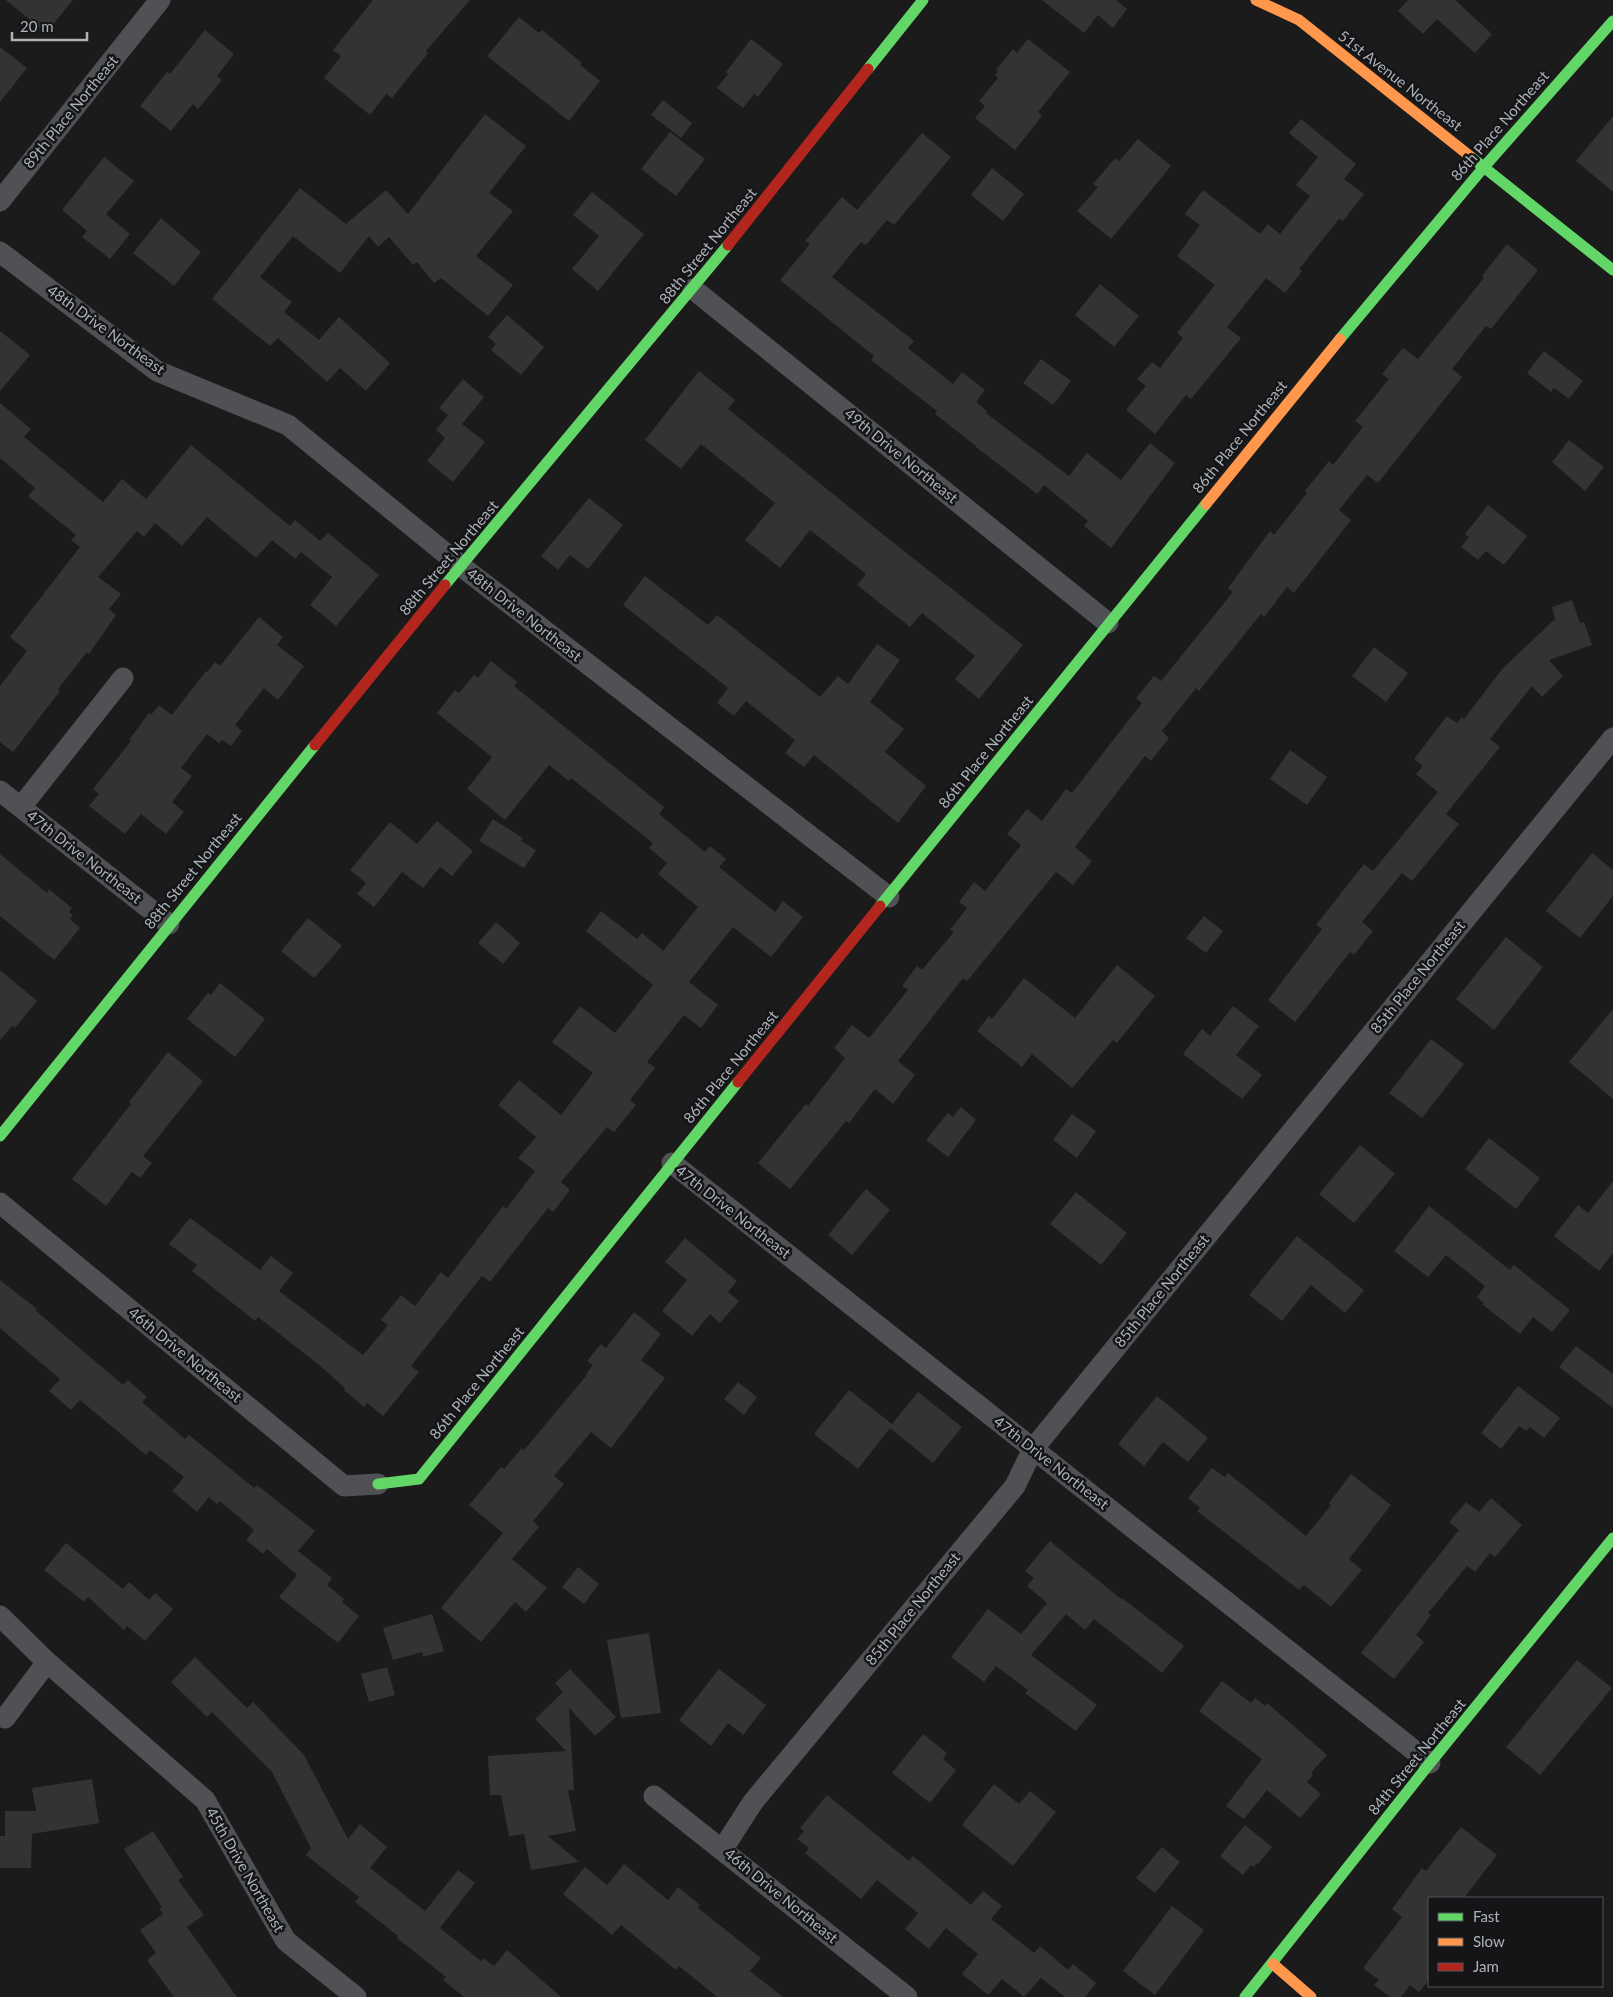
<svg xmlns="http://www.w3.org/2000/svg" width="1613" height="1997" viewBox="0 0 1613 1997" font-family="Lato,sans-serif">
<style>
.building{fill:#333}
.lines{fill:none;stroke-linecap:round;stroke-linejoin:round}
.street{stroke:#4f5154;stroke-width:21}
.fast{stroke:#63d668;stroke-width:11}
.slow{stroke:#ff974d;stroke-width:11}
.jam{stroke:#b3261e;stroke-width:11}
.labels{text-anchor:middle;stroke-width:5;stroke-linejoin:round;paint-order:stroke}
.street-label{font-size:15px;fill:#acb3bb;stroke:#151517}
</style>
<rect width="100%" height="100%" fill="#1b1b1b"/>
<!-- building -->
<path class="building" d="M6,0H73L46,33Z
M373,0H470L426,51L428,53L392,98L386,94L370,115L324,78L341,56L333,50Z
M1042,0H1116L1127,9L1113,28L1098,15L1084,33Z
M1408,0H1455L1492,34L1475,53L1437,19L1423,34L1398,11Z
M519,17L539,33L542,30L582,63L580,65L600,81L569,121L487,56Z
M205,30L234,54L217,76L222,80L198,109L193,104L171,131L140,106L167,72L170,74Z
M751,39L783,64L758,97L754,94L743,108L717,88L728,74L726,72Z
M1028,39L1070,72L1038,112L1042,116L1015,150L975,118L985,106L979,101L998,78L995,75L998,72L996,70L1013,49L1017,53Z
M0,47L27,68L0,102Z
M663,100L692,123L681,138L651,115Z
M485,114L526,146L489,193L513,211L476,256L513,285L488,316L441,278L434,283L417,262L413,265L389,237L378,247L369,236L340,273L293,236L260,277L292,302L284,312L319,340L339,317L390,363L366,391L340,368L327,382L278,338L270,346L212,299L300,188L346,224L386,190L408,214Z
M1613,116V192L1576,161Z
M1301,119L1356,164L1344,179L1364,194L1343,221L1339,219L1299,269L1302,271L1285,293L1266,278L1227,327L1241,338L1191,399L1186,395L1155,434L1126,410L1146,386L1137,379L1152,362L1160,368L1183,338L1177,333L1215,285L1177,256L1200,225L1185,214L1203,190L1260,234L1268,224L1280,234L1310,196L1296,185L1318,157L1289,133Z
M670,132L705,159L676,196L641,169Z
M922,133L951,157L894,225L887,220L866,245L861,242L832,277L914,341L908,348L953,384L962,372L985,390L976,402L987,411L986,413L1069,476L1087,453L1121,480L1150,443L1175,463L1111,548L1084,526L1088,521L1044,485L1037,494L976,447V446L935,414L937,411L871,360L874,356L780,280L810,244L805,241L842,197L857,210Z
M1138,139L1171,166L1111,239L1077,211L1098,187L1093,184L1115,158L1119,161Z
M104,157L134,181L106,214L130,234L110,259L82,237L87,231L62,210Z
M992,168L1024,194L1003,221L971,195Z
M592,192L644,234L598,291L572,269L599,236L573,215Z
M161,218L201,252L174,286L133,253Z
M1507,244L1538,270L1491,329L1486,326L1452,369L1462,377L1378,483L1367,475L1339,510L1351,520L1294,593L1287,587L1264,617L1261,614L1199,691L1196,688L1162,731L1169,738L1151,761L1145,756L1075,847L1092,861L1073,885L1056,872L967,981L963,978L898,1061L915,1075L893,1104L875,1089L849,1123L846,1121L790,1189L758,1163L806,1104L808,1106L845,1058L834,1048L852,1025L869,1038L908,990L902,986L917,966L922,970L954,932L950,930L967,908L959,902L974,882L985,891L1021,845L1007,834L1027,809L1042,821L1066,789L1072,793L1142,703L1136,698L1154,676L1161,681L1233,592L1228,588L1270,531L1274,535L1307,493L1305,491L1329,461L1333,465L1363,427L1355,421L1389,379L1382,374L1403,348L1418,359L1484,278L1482,276Z
M1100,284L1139,316L1114,347L1075,315Z
M507,315L544,347L521,375L491,350L496,344L488,337Z
M0,331L30,355L0,391Z
M1544,351L1583,381L1569,399L1554,388L1551,392L1527,373Z
M1041,359L1071,381L1053,405L1023,383Z
M699,371L735,400L728,409L885,536L1023,645L979,699L955,679L975,656L922,613L910,627L857,585L866,574L810,530L780,568L745,540L775,503L701,444L681,469L645,440Z
M463,379L484,397L462,424L485,442L453,482L427,461L445,438L436,430L448,415L439,408Z
M0,403L31,429L24,437L103,502L122,479L146,499L191,445L290,526L295,520L320,541L328,533L379,575L336,626L310,605L332,577L301,552L295,559L272,540L256,558L207,517L182,546L155,523L144,537L137,531L98,577L121,594L109,609L116,615L89,654L87,652L58,689L60,691L13,752L0,742V686L27,651L10,637L80,547L71,540L76,535L28,496L35,488L0,458Z
M1569,440L1604,467L1585,491L1552,462Z
M589,498L623,525L588,569L570,555L558,570L541,556Z
M1488,505L1527,536L1504,565L1486,551L1478,560L1461,547L1469,537L1465,534Z
M645,576L708,625L717,615L820,697L838,676L848,684L877,644L900,660L870,702L904,729L885,752L926,786L898,823L814,755L804,767L785,753L795,740L746,701L734,716L717,703L728,688L623,605Z
M1572,600L1580,623L1584,622L1592,645L1549,660L1563,676L1542,697L1532,686L1490,739L1500,747L1446,814L1459,824L1412,881L1402,873L1362,922L1373,931L1354,955L1350,952L1295,1022L1268,1000L1322,929L1316,925L1364,864L1373,871L1438,792L1416,774L1423,766L1414,759L1447,716L1457,723L1462,717L1464,719L1503,668L1555,619L1552,607Z
M259,617L283,637L277,645L304,666L278,700L264,688L235,725L242,731L231,746L222,740L219,743L207,734L181,768L192,776L172,802L184,812L166,834L141,814L125,834L89,806L99,794L93,789L131,741L129,740L149,713L151,715L159,705L172,715L206,671L207,672L215,662L220,666Z
M1374,647L1408,673L1386,702L1352,676Z
M491,661L517,682L514,686L664,807L659,814L705,852L710,846L726,859L719,867L775,912L783,901L803,917L771,957L733,927L689,982L718,1005L701,1028L684,1015L647,1062L655,1068L630,1100L636,1105L614,1132L607,1127L561,1182L570,1190L553,1212L548,1208L490,1282L482,1276L411,1366L419,1372L383,1416L367,1403L364,1407L344,1390L345,1388L319,1365L258,1317L255,1321L192,1271L197,1265L169,1244L190,1218L260,1270L271,1256L293,1273L279,1291L363,1355L388,1325L381,1320L401,1295L415,1306L441,1272L448,1278L503,1206L506,1209L535,1171L518,1158L536,1137L498,1105L519,1080L561,1115L593,1073L552,1042L580,1006L615,1033L653,985L586,931L601,911L637,939L642,933L663,951L698,907L658,874L667,863L649,848L653,843L571,778L569,781L549,765L505,820L467,789L492,757L437,713L455,690L459,693L474,675L478,678Z
M1290,750L1327,777L1307,805L1270,779Z
M493,819L523,838L521,841L536,850L524,868L479,841Z
M437,821L473,851L452,876L440,867L423,888L402,872L374,907L357,894L366,883L350,870L390,822L417,844Z
M1592,853L1613,870V896L1580,938L1546,911Z
M0,854L47,893L49,889L72,908L69,912L73,915L70,919L80,928L54,960L0,916Z
M1204,916L1223,931L1206,953L1186,938Z
M308,918L342,946L314,978L281,951Z
M496,922L520,943L503,964L478,943Z
M1506,937L1543,967L1494,1030L1456,999Z
M1117,965L1155,996L1117,1043L1113,1040L1072,1088L1032,1054L1022,1067L977,1031L989,1016L992,1019L1024,978L1075,1018Z
M0,970L37,1001L15,1028L12,1026L0,1040Z
M220,983L265,1019L235,1057L187,1019L208,993L211,995Z
M1233,1006L1259,1026L1236,1055L1262,1075L1242,1099L1183,1054L1202,1029L1210,1036Z
M1613,1009V1099L1569,1062Z
M1431,1039L1464,1064L1422,1118L1389,1093Z
M168,1052L203,1081L143,1156L152,1163L140,1178L132,1172L106,1206L72,1179L131,1104L129,1102Z
M961,1107L976,1120L948,1157L926,1140L948,1113L953,1117Z
M1072,1114L1096,1131L1077,1158L1053,1140Z
M1489,1138L1540,1178L1516,1209L1465,1169Z
M1360,1145L1395,1174L1354,1223L1319,1194Z
M1613,1181V1253L1599,1271L1554,1236L1578,1205L1588,1213Z
M866,1189L890,1210L852,1255L828,1235Z
M1076,1192L1127,1233L1101,1265L1050,1224Z
M1429,1206L1510,1270L1514,1265L1570,1310L1552,1332L1533,1317L1520,1334L1482,1304L1484,1303L1477,1297L1485,1286L1446,1255L1428,1277L1394,1251Z
M1297,1236L1364,1290L1345,1313L1311,1285L1282,1321L1249,1295Z
M685,1238L737,1281L728,1292L739,1301L720,1323L710,1314L692,1336L662,1311L687,1280L665,1262Z
M0,1280L37,1309L35,1310L123,1385L128,1380L147,1397L142,1402L185,1439L189,1435L254,1488L257,1485L315,1531L298,1551L332,1578L327,1585L344,1599L342,1602L359,1616L338,1643L279,1597L297,1575L267,1549L263,1554L246,1540L254,1530L220,1501L217,1504L209,1497L197,1512L172,1491L184,1477L150,1450L146,1455L80,1400L71,1410L49,1391L60,1379L0,1328Z
M634,1312L661,1334L641,1360L665,1378L611,1448L591,1432L554,1476L564,1484L533,1521L539,1527L512,1559L547,1588L526,1612L515,1602L481,1642L441,1608L503,1533L469,1505L501,1467L504,1469L522,1448L524,1450L587,1375L586,1374L593,1365L587,1361L601,1344L606,1348Z
M1576,1346L1613,1374V1408L1559,1367Z
M738,1382L757,1397L744,1415L724,1399Z
M1518,1386L1560,1418L1544,1438L1530,1427L1526,1431L1519,1426L1501,1449L1481,1433Z
M849,1390L892,1424L918,1392L962,1427L933,1463L890,1428L858,1469L814,1434Z
M1157,1396L1208,1438L1188,1462L1163,1442L1144,1466L1118,1444Z
M1212,1468L1225,1477L1228,1473L1306,1536L1331,1505L1329,1503L1351,1474L1391,1505L1349,1559L1362,1570L1331,1607L1304,1585L1299,1590L1197,1511L1200,1508L1188,1498Z
M1491,1498L1522,1525L1495,1557L1490,1553L1475,1572L1467,1566L1428,1613L1431,1615L1416,1635L1424,1642L1394,1679L1361,1653L1459,1530L1449,1522L1466,1502L1479,1512Z
M1050,1541L1121,1599L1122,1598L1184,1646L1162,1673L1094,1619L1085,1630L1066,1614L1031,1655L1097,1705L1076,1731L1025,1693L1028,1690L996,1666L984,1682L951,1657L988,1609L1021,1634L1047,1603L1027,1586L1034,1578L1025,1571Z
M66,1543L123,1589L129,1582L149,1600L155,1593L173,1609L145,1641L127,1626L124,1630L88,1597L84,1602L44,1570Z
M578,1567L599,1584L584,1604L562,1587Z
M432,1614L444,1651L423,1657L422,1652L393,1660L383,1628Z
M649,1633L661,1713L621,1718L607,1640Z
M195,1657L247,1708L253,1702L304,1755L348,1839L360,1824L387,1847L370,1868L425,1911L458,1870L475,1883L440,1928L481,1961L483,1958L494,1966L507,1950L561,1997H464L443,1980L446,1977L397,1938L398,1936L355,1902L359,1897L306,1855L311,1848L272,1772L212,1712L207,1717L171,1682Z
M1577,1660L1612,1688L1540,1775L1506,1747Z
M387,1667L395,1695L369,1702L361,1674Z
M570,1669L616,1717L595,1736L569,1708L574,1790H568L576,1831L548,1836L579,1862L531,1870L524,1834L509,1836L501,1795H490L488,1756L566,1751L535,1719L563,1692L555,1683Z
M719,1669L766,1705L743,1735L728,1723L711,1746L679,1720Z
M1222,1681L1251,1703L1255,1698L1265,1706L1267,1703L1327,1755L1311,1773L1313,1775L1307,1782L1321,1794L1300,1818L1267,1790L1244,1819L1226,1806L1262,1759L1199,1711Z
M923,1734L947,1753L943,1759L956,1770L930,1803L892,1773Z
M92,1779L99,1823L32,1834L31,1868H0V1836H5V1811H36L32,1788Z
M994,1784L1019,1804L1030,1791L1056,1812L1013,1866L962,1825Z
M827,1795L909,1861L913,1856L971,1905L983,1891L1002,1906L991,1919L1034,1953L1040,1946L1068,1970L1073,1964L1096,1983L1085,1997H1065L1041,1978L1024,1997L1002,1979L988,1995L962,1974L978,1954L946,1928L929,1949L905,1929L918,1913L877,1880L861,1899L805,1853L809,1848L797,1839L804,1831L800,1828Z
M1245,1825L1272,1847L1258,1864L1257,1863L1254,1867L1251,1865L1243,1875L1220,1856Z
M1461,1827L1497,1855L1464,1898H1429V1980L1419,1992L1410,1985L1401,1997H1390L1374,1985L1379,1980L1363,1968L1402,1917L1392,1909L1422,1868L1426,1871Z
M153,1831L183,1877L178,1880L204,1915L187,1927L237,1997H174L147,1960L156,1953L140,1930L163,1914L159,1908L162,1907L124,1849Z
M1162,1847L1180,1862L1155,1893L1136,1878Z
M624,1864L668,1900L678,1887L700,1905L698,1908L761,1958L750,1971L783,1997H717L679,1966L676,1970L621,1925L612,1935L563,1894L585,1867L607,1885Z
M1172,1906L1204,1930L1155,1995L1123,1971Z"/>
<g class="lines">
<!-- street -->
<path class="street" d="M0,201L160,0
M0,252L157,371L288,425L461,566L889,897
M693,289L1108,623
M0,791L169,924
M21,807L123,678
M672,1163L1430,1763
M0,1203L344,1486L378,1484
M0,1616L47,1662L205,1800L286,1941L356,1997
M5,1718L47,1662
M654,1796L907,1997
M722,1850L753,1802L1015,1486L1033,1449L1613,738"/>
<!-- fast -->
<path class="fast" d="M868,69L923,0
M1471,157L1613,270
M1340,339L1484,167L1613,21
M445,585L728,245
M880,906L1206,504
M0,1136L315,745
M378,1484L419,1479L738,1082
M1245,1997L1430,1763L1613,1538"/>
<!-- slow -->
<path class="slow" d="M1256,0L1299,20L1471,157
M1206,504L1340,339
M1273,1964L1311,1997"/>
<!-- jam -->
<path class="jam" d="M728,245L868,69
M315,745L445,585
M738,1082L880,906"/>
</g>
<g class="labels">
<!-- street labels -->
<g class="street-label">
<text transform="translate(1400 81) rotate(38)" y="5">51st Avenue Northeast</text>
<text transform="translate(71 112) rotate(-51)" y="5">89th Place Northeast</text>
<text transform="translate(1500 126) rotate(-49)" y="5">86th Place Northeast</text>
<text transform="translate(708 246) rotate(-51)" y="5">88th Street Northeast</text>
<text transform="translate(106 330) rotate(36)" y="5">48th Drive Northeast</text>
<text transform="translate(1240 437) rotate(-51)" y="5">86th Place Northeast</text>
<text transform="translate(901 456) rotate(39)" y="5">49th Drive Northeast</text>
<text transform="translate(449 558) rotate(-50)" y="5">88th Street Northeast</text>
<text transform="translate(524 615) rotate(38)" y="5">48th Drive Northeast</text>
<text transform="translate(986 752) rotate(-51)" y="5">86th Place Northeast</text>
<text transform="translate(84 857) rotate(38)" y="5">47th Drive Northeast</text>
<text transform="translate(193 871) rotate(-51)" y="5">88th Street Northeast</text>
<text transform="translate(1418 977) rotate(-51)" y="5">85th Place Northeast</text>
<text transform="translate(731 1067) rotate(-51)" y="5">86th Place Northeast</text>
<text transform="translate(733 1212) rotate(38)" y="5">47th Drive Northeast</text>
<text transform="translate(1162 1291) rotate(-51)" y="5">85th Place Northeast</text>
<text transform="translate(185 1355) rotate(39)" y="5">46th Drive Northeast</text>
<text transform="translate(477 1383) rotate(-51)" y="5">86th Place Northeast</text>
<text transform="translate(1051 1463) rotate(38)" y="5">47th Drive Northeast</text>
<text transform="translate(913 1609) rotate(-51)" y="5">85th Place Northeast</text>
<text transform="translate(1417 1757) rotate(-51)" y="5">84th Street Northeast</text>
<text transform="translate(245 1870) rotate(60)" y="5">45th Drive Northeast</text>
<text transform="translate(781 1896) rotate(39)" y="5">46th Drive Northeast</text>
</g>
</g>
<!-- legend -->
<rect x="1428" y="1897" width="175" height="90" fill="#151517" stroke="#515459"/>
<rect x="1438" y="1913" width="25" height="8" fill="#63d668" stroke="#515459"/>
<text x="1473" y="1922" font-size="15" fill="#acb3bb">Fast</text>
<rect x="1438" y="1938" width="25" height="8" fill="#ff974d" stroke="#515459"/>
<text x="1473" y="1947" font-size="15" fill="#acb3bb">Slow</text>
<rect x="1438" y="1963" width="25" height="8" fill="#b3261e" stroke="#515459"/>
<text x="1473" y="1972" font-size="15" fill="#acb3bb">Jam</text>
<!-- scale -->
<path d="M12 32v8h75v-8" fill="none" stroke="#acb3bb" stroke-width="2.5"/>
<text x="20" y="32" font-size="15" fill="#acb3bb" stroke="#151517" stroke-width="4" paint-order="stroke">20 m</text>
</svg>
